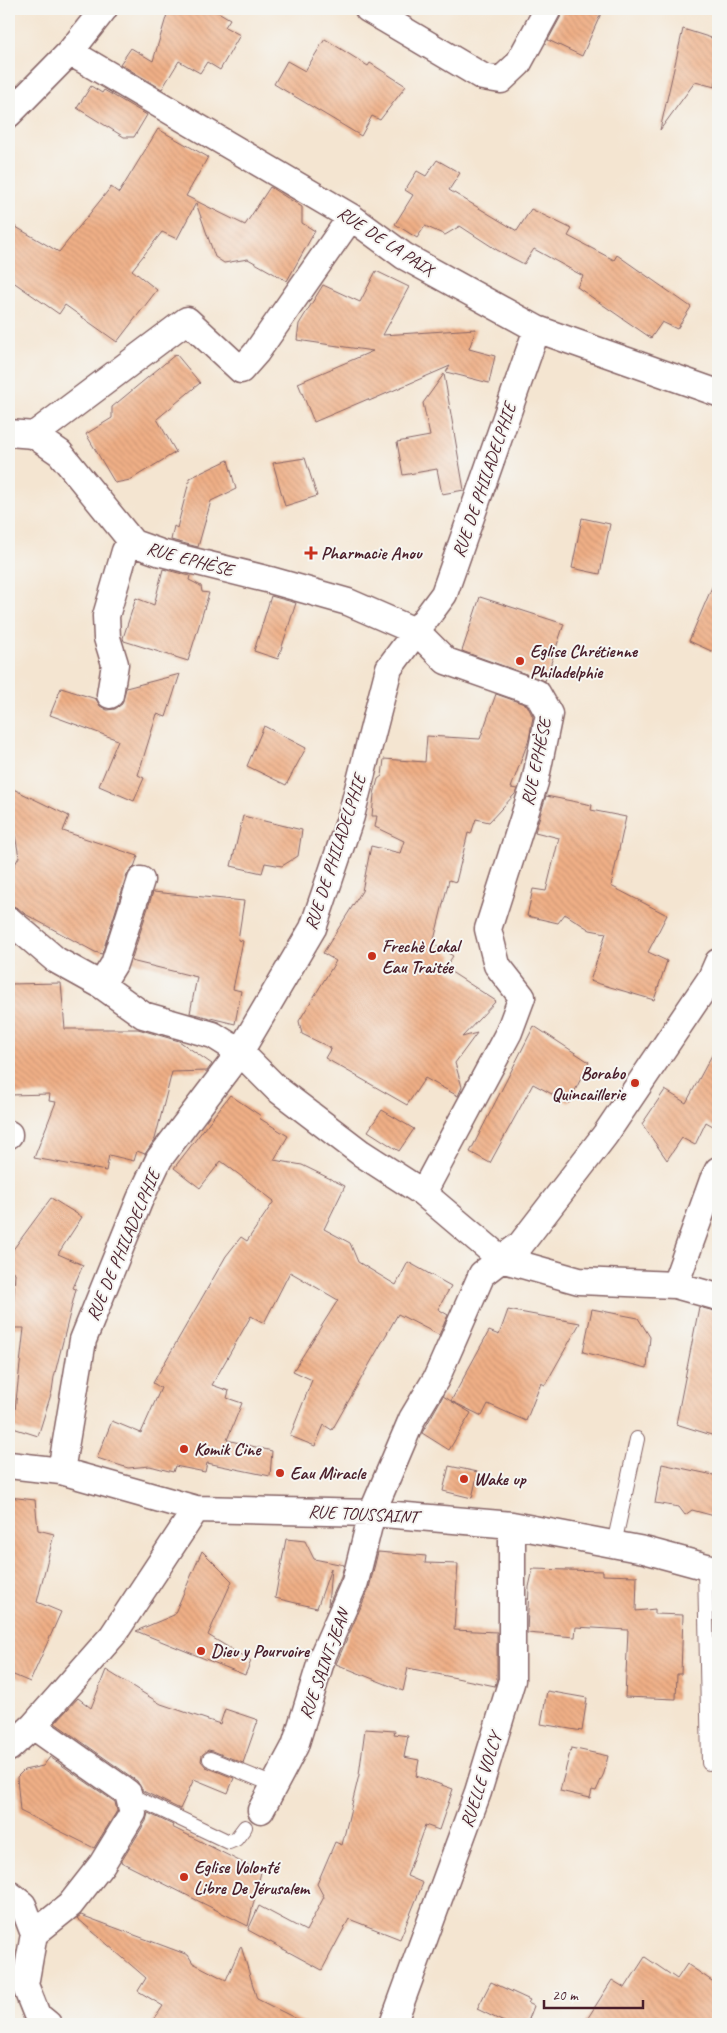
<svg xmlns="http://www.w3.org/2000/svg" width="727" height="2033" viewBox="0 0 727 2033" font-family="Caveat,sans-serif">
<style>
.building{fill:url(#building-back-hatch)}
.lines{fill:none;stroke-linecap:round;stroke-linejoin:round}
.service-casing{stroke:#866465;stroke-width:16}
.minor-casing{stroke:#866465;stroke-width:29}
.service{stroke:#fff;stroke-width:14}
.minor{stroke:#fff;stroke-width:26}
.poi-dot{fill:#c8321e;stroke:#f6f6f2;stroke-width:2}
.labels{text-anchor:middle;stroke-width:4;stroke-linejoin:round;paint-order:stroke}
.street-label{font-size:18px;fill:#4a1f2b;stroke:#f6f6f2}
.poi-label{font-size:18px;font-weight:bold;fill:#4a1f2b;stroke:#f6f6f2;text-anchor:start}
</style>
<defs>
<pattern id="building-back-hatch" width="6" height="6" patternUnits="userSpaceOnUse" patternTransform="scale(1.25)"><rect width="6" height="6" fill="#efaf86"/><path d="M-1 5l2 2M0 0l6 6M5-1l2 2" fill="none" stroke="#ce9674"/></pattern>
</defs>
<rect width="100%" height="100%" fill="#f6f6f2"/>
<filter id="ink" filterUnits="userSpaceOnUse"><feTurbulence type="fractalNoise" baseFrequency=".02" numOctaves="2"/><feDisplacementMap in="SourceGraphic" scale="10" xChannelSelector="R" yChannelSelector="G"/><feConvolveMatrix kernelMatrix="1 2 1 2 8 2 1 2 1" color-interpolation-filters="sRGB"/></filter>
<filter id="wash" filterUnits="userSpaceOnUse"><feTurbulence type="fractalNoise" baseFrequency=".0096" numOctaves="4" result="noise"/><feDisplacementMap in="SourceGraphic" scale="20" xChannelSelector="R" yChannelSelector="G"/><feGaussianBlur stdDeviation="1.12" result="paint"/><feColorMatrix in="noise" values="0 0 0 0 0 0 0 0 0 0 0 0 0 0 0 0 0 1.4 0 .05"/><feComposite in="paint" operator="in"/></filter>
<g filter="url(#wash)">
<rect width="100%" height="100%" fill="#f4e5d1"/>
<g id="blocks">
<!-- building -->
<path class="building" d="M179,9H213L230,19L225,27L240,35L220,70L207,62L200,73L179,61L162,89L120,64L131,48L153,61L168,11L177,12Z
M563,9H603L582,56L548,40L561,16Z
M683,29L718,40V72L715,87L695,82L660,130Z
M325,39L368,66L370,63L406,86L380,120L372,116L361,136L274,84L287,61L305,71Z
M91,86L102,93L104,90L147,115L134,137H124L77,108Z
M158,129L208,157L186,196L245,225L270,187L302,207V223L315,231L287,281L248,259L224,263L215,257L196,203L177,239L162,232L132,270L157,290L117,342L65,305L59,314L9,279V223L59,252L111,187L119,193Z
M437,160L460,173L449,190L517,231L531,209L572,229L568,236L614,260L617,255L691,307L677,329L662,322L651,338L577,287L583,276L534,249L524,264L497,250L460,226L445,235L425,226L417,238L395,224L413,195L405,190L417,171L426,176Z
M376,271L409,287L383,335L476,329L469,349L495,356L489,383L446,372L450,366L369,401L368,399L314,422L298,383L373,351L297,340L299,324L323,285L360,302Z
M176,354L200,383L157,419L176,452L130,480L115,483L86,434L112,418V407Z
M444,374L464,490L442,494L437,469L403,475L397,442L430,436L423,403Z
M305,458L317,496L285,506L273,463Z
M228,460L236,489L211,501L198,547L171,540L174,526L177,528L190,478Z
M582,518L610,524L600,574L572,568Z
M163,569L190,576L189,580L201,586L202,592L209,593L188,661L124,641L123,638L136,598L154,605Z
M718,573V654L689,641Z
M271,596L296,603L278,659L254,651Z
M480,597L564,624L545,681L462,651Z
M180,674L166,717L157,714L138,775L144,778L134,801L99,786L118,740L50,715L61,688L96,699L100,706L107,710L115,709L122,704L126,688Z
M496,694L527,705L533,717L529,739L511,788L517,789L515,794L489,822L476,819L471,834L468,833L456,882L449,880L433,944L453,956L445,968L496,1001L462,1037L477,1033L455,1063L462,1087L458,1096L425,1078L407,1105L325,1058L331,1048L302,1034L299,1021L336,961L323,953L362,891L371,846L400,853L404,841L375,827L377,816H372L374,794L378,779L382,776L384,759L425,762L427,736L480,739Z
M264,726L306,748L286,785L247,766Z
M9,787L69,816L63,831L138,856L134,867L127,875L102,954L95,952L25,914L18,908L9,905V875L19,857L15,835L9,832Z
M546,796L592,805L591,810L626,817L611,886L667,915L648,952L667,961L654,1000L590,981L606,933L590,930L565,914L558,923L527,916L533,889L546,891L559,838L535,832Z
M243,816L302,830L298,856L282,866L265,863L262,873L231,866Z
M153,892L244,901L238,940L243,941L233,989L241,991L235,1024L190,1013L197,977L131,961Z
M61,983L65,1029H138L179,1041L212,1064L207,1071L172,1072L155,1139L145,1154L137,1151L134,1161L109,1155L106,1171L34,1158L56,1102L49,1101L50,1094L9,1095V984Z
M534,1026L589,1062L569,1103L533,1084L490,1163L470,1152Z
M718,1044V1129L706,1122L695,1145L682,1138L667,1160L642,1124L665,1090L686,1103Z
M230,1095L261,1116L259,1118L288,1136L274,1160L302,1165L345,1186L324,1229L350,1243L358,1262L396,1285L408,1262L451,1286L438,1309L448,1315L439,1335L398,1314L332,1430L324,1425L315,1446L290,1436L312,1380L293,1371L338,1300L290,1272L264,1323L251,1316L212,1385L229,1391L227,1398L242,1403L227,1440L272,1451L270,1476L207,1463L205,1472L175,1466L173,1472L150,1466L128,1468L97,1458L112,1421L141,1433L161,1388L153,1383L226,1256L241,1237L247,1241L274,1201L221,1161L200,1188L174,1168Z
M382,1110L414,1129L399,1151L368,1131Z
M51,1198L82,1217L58,1254L83,1265L73,1288L76,1289L54,1377L52,1391L38,1436L13,1428L24,1328H12L15,1273L9,1269V1255Z
M699,1307L718,1312V1437L676,1424Z
M592,1309L638,1318L650,1337L647,1368L583,1352Z
M508,1310L580,1323L545,1385L541,1383L526,1421L488,1404L482,1416L451,1401L471,1413L449,1450L422,1433L443,1396L451,1401L489,1331L499,1335Z
M662,1464L718,1476V1517L692,1510L685,1515L679,1507L655,1503Z
M449,1466L478,1472L472,1498L443,1491Z
M9,1497L35,1500L38,1530L54,1534L37,1602L61,1612L30,1682L9,1673Z
M286,1539L305,1541L314,1559L344,1565L341,1577L328,1606L331,1568L317,1608L275,1598Z
M202,1551L232,1581L208,1635L251,1661L245,1675L136,1631L174,1615Z
M378,1552L426,1556L425,1563L458,1564L454,1630L497,1632V1678L495,1686L408,1668L403,1691L336,1664L369,1588Z
M533,1569L603,1571V1575L637,1576L636,1611L655,1609V1614L683,1615L681,1674H677L676,1699L625,1697L628,1630L576,1627L575,1637L527,1633L529,1587Z
M106,1670L161,1704L220,1724L225,1709L258,1720L243,1763L213,1751L208,1750L202,1755L201,1761L206,1767L234,1778L228,1793L194,1779L180,1809L143,1791L137,1781L55,1723L78,1698L91,1708Z
M547,1691L587,1698L582,1731L541,1724Z
M365,1729L395,1731L394,1734L408,1736L404,1757L419,1760L416,1776L453,1789L439,1830L425,1825L407,1876L423,1883L400,1939L349,1919L322,1970L248,1930L259,1906L306,1931L324,1897L317,1884L335,1842L342,1845L359,1775Z
M571,1748L608,1756L604,1773L596,1791L592,1790L590,1798L560,1791Z
M50,1757L115,1802L117,1811L94,1848L20,1811L17,1777L24,1770L43,1766Z
M148,1813L173,1825L172,1827L261,1872L248,1926L121,1862L146,1821Z
M81,1915L188,1955L193,1963L226,1980L241,1946L257,1999L307,2024H151L163,2006L138,1991L146,1978L77,1918Z
M645,1957L677,1979L687,1964L718,1985V2024H584L612,1980L625,1988Z
M491,1982L530,2000L528,2003L534,2006L527,2024H508L477,2009Z"/>
</g>
</g>
<g filter="url(#ink)">
<use href="#blocks" fill-opacity="0" stroke="#866465" stroke-width="1"/>
<g class="lines">
<!-- service casing -->
<g class="service-casing">
<path id="service" d="M614,1544L637,1439
M705,1567L709,1763
M210,1759L274,1785
M128,1794L229,1842L236,1839L245,1827"/>
</g>
<!-- minor casing -->
<g class="minor-casing">
<path id="minor" d="M368,9L483,77L501,80L518,64L548,9
M70,52L351,217L404,256L537,329L718,393
M9,114L70,52L104,9
M9,433L34,435L60,453L133,543L161,553L270,580L348,602L417,632L446,661L537,693L549,714L535,782L488,929L497,965L522,997L509,1032L423,1193
M34,435L187,320L241,370L256,353L351,217
M110,695L115,664L107,638L106,616L125,551L133,543
M9,920L56,960L101,985L143,1015L213,1035L240,1052L277,1089L361,1153L423,1193L501,1259L579,1281L675,1285L718,1297
M101,985L114,964L141,880
M9,1134V1135
M675,1285L713,1180L718,1170
M9,1465L61,1471L196,1509L372,1513L512,1525L644,1550L718,1570
M61,1471L83,1340L140,1199L159,1159L240,1052L313,928L351,816L389,668L444,594L537,329
M33,1726L128,1793L133,1813L102,1864L70,1905L34,1934L25,1985L37,2015L48,2024
M9,1748L33,1726L113,1635L196,1509
M261,1810L295,1746L323,1655L355,1582L372,1513L412,1419L436,1379L482,1274L521,1244L605,1135L711,978L718,962
M9,1894L23,1905L34,1934
M393,2024L478,1792L512,1680V1525"/>
</g>
<!-- service -->
<use href="#service" class="service"/>
<!-- minor -->
<use href="#minor" class="minor"/>
</g>
</g>
<!-- markers -->
<g class="poi-dot">
<path d="M308.5 545.5h5v5h5v5h-5v5h-5v-5h-5v-5h5z"/>
<circle cx="520" cy="661" r="5"/>
<circle cx="372" cy="956" r="5"/>
<circle cx="635" cy="1083" r="5"/>
<circle cx="184" cy="1449" r="5"/>
<circle cx="280" cy="1473" r="5"/>
<circle cx="464" cy="1479" r="5"/>
<circle cx="201" cy="1651" r="5"/>
<circle cx="184" cy="1877" r="5"/>
</g>
<g class="labels">
<!-- street labels -->
<g class="street-label">
<text transform="translate(386 241) rotate(33)" y="6">RUE DE LA PAIX</text>
<text transform="translate(484 480) rotate(-71)" y="6">RUE DE PHILADELPHIE</text>
<text transform="translate(190 559) rotate(15)" y="6">RUE EPHÈSE</text>
<text transform="translate(536 762) rotate(-78)" y="6">RUE EPHÈSE</text>
<text transform="translate(335 852) rotate(-72)" y="6">RUE DE PHILADELPHIE</text>
<text transform="translate(123 1245) rotate(-67)" y="6">RUE DE PHILADELPHIE</text>
<text transform="translate(363 1514) rotate(3)" y="6">RUE TOUSSAINT</text>
<text transform="translate(324 1664) rotate(-70)" y="6">RUE SAINT-JEAN</text>
<text transform="translate(481 1780) rotate(-72)" y="6">RUELLE VOLCY</text>
</g>
<!-- poi labels -->
<g class="poi-label">
<text x="321" y="559">Pharmacie Anou</text>
<text x="530" y="657">Eglise Chrétienne<tspan x="530" dy="21">Philadelphie</tspan></text>
<text x="382" y="952">Frechè Lokal<tspan x="382" dy="21">Eau Traitée</tspan></text>
<text x="625" y="1079" text-anchor="end">Borabo<tspan x="625" dy="21">Quincaillerie</tspan></text>
<text x="194" y="1455">Komik Cine</text>
<text x="290" y="1479">Eau Miracle</text>
<text x="474" y="1485">Wake up</text>
<text x="211" y="1657">Dieu y Pourvoire</text>
<text x="194" y="1873">Eglise Volonté<tspan x="194" dy="21">Libre De Jérusalem</tspan></text>
</g>
</g>
<!-- margin -->
<rect width="727" height="2033" fill="none" stroke="#f6f6f2" stroke-width="30"/>
<!-- scale -->
<path d="M544 2000v8h99v-8" fill="none" stroke="#4a1f2b" stroke-width="2.5"/>
<text x="552" y="2000" font-size="15" fill="#4a1f2b" stroke="#f6f6f2" stroke-width="4" paint-order="stroke">20 m</text>
</svg>
